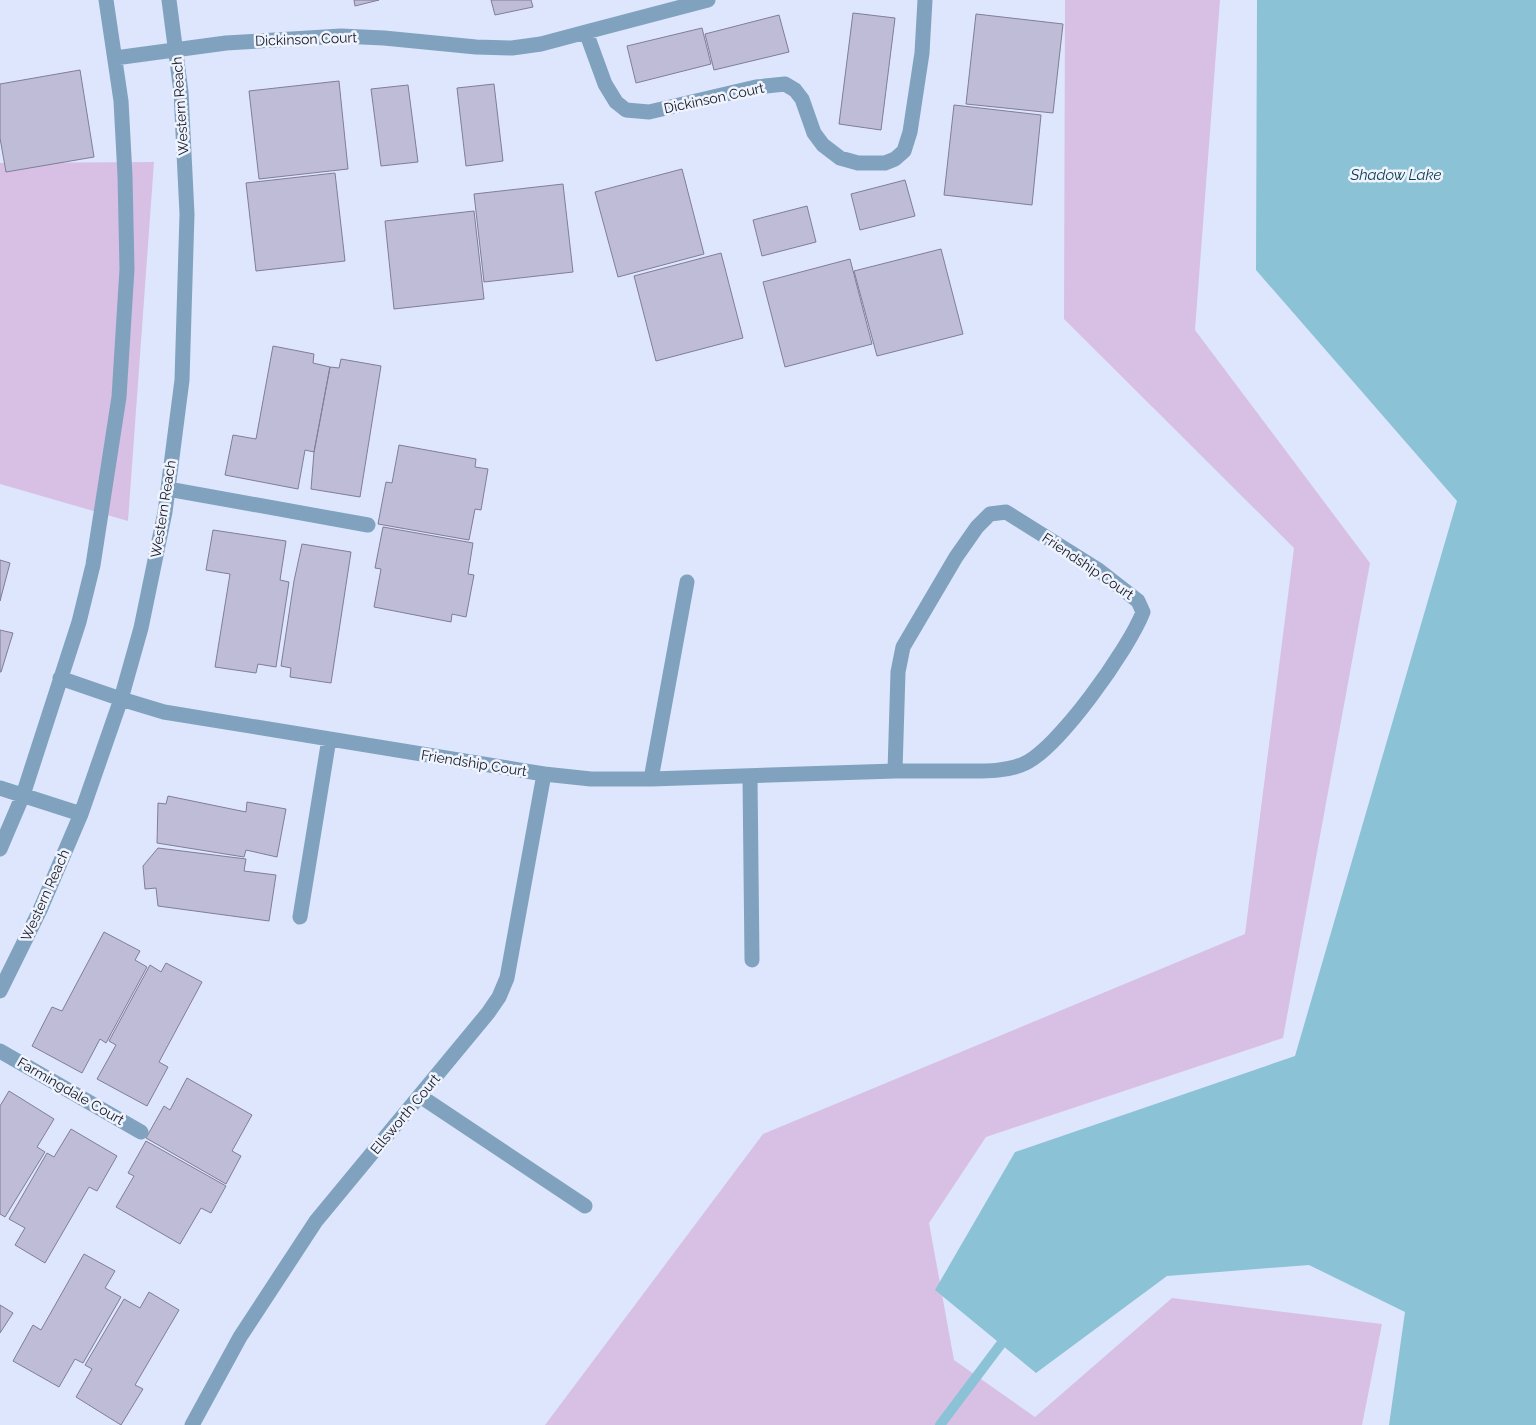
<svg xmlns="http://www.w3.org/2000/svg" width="1536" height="1425" viewBox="0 0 1536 1425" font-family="Raleway,sans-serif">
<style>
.green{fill:#d8c0e4}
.water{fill:#8cc2d5}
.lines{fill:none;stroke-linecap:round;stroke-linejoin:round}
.stream{stroke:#8cc2d5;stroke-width:10}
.building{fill:#bfbcd7;stroke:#807d97}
.minor{stroke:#81a2be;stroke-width:15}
.labels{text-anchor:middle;stroke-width:5;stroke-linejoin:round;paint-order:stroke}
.street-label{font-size:14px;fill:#131720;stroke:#eff3fe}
.water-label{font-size:15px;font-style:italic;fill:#0a3c4a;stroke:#eff3fe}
</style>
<rect width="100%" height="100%" fill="#dde6fc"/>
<!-- green -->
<path class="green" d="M1065,0H1220L1195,330L1370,563L1283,1038L986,1137L929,1223L954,1360L1035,1417L1172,1298L1382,1324L1362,1425H545L763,1134L1245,934L1294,548L1064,319Z
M154,162L128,521L0,484V163Z"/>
<!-- water -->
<path class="water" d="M1257,0H1536V1425H1389L1405,1312L1309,1265L1167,1276L1036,1373L935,1290L1015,1152L1295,1056L1457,501L1256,270Z"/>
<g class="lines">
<!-- stream -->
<path class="stream" d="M940,1425L1001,1344"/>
</g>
<!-- building -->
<path class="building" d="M354,0H379L355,6Z
M491,0H531L533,7L495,15Z
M853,13L895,18L881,130L839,124Z
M976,14L1063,24L1053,113L966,104Z
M779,15L789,52L714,70L705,34Z
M702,28L711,64L636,83L627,46Z
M80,70L94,157L6,172L0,138V84Z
M339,81L348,169L259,179L249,91Z
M494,84L503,161L466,166L457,88Z
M408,85L418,162L381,166L371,89Z
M954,105L1041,115L1032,205L944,195Z
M682,169L704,254L618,277L595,192Z
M335,173L345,261L256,271L246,183Z
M905,180L915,216L860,230L851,194Z
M563,184L573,272L484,282L474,194Z
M807,206L816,242L762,256L753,220Z
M474,211L484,299L394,309L385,221Z
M941,249L963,334L877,356L854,271Z
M721,253L743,338L656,361L634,276Z
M850,259L872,344L785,367L763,282Z
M273,346L314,354L313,363L330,367L314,452L305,450L298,489L225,475L233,435L256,439Z
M341,359L381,366L360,497L311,489L314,452L330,367L339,368Z
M399,445L476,459L475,467L488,469L481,510L475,509L469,540L378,524L386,482L392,483Z
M383,527L473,543L468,574L474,575L466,617L452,614L451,622L374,607L381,569L375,568Z
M213,530L286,541L280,580L289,582L276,667L258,664L256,673L215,667L230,574L206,570Z
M302,544L351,552L331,683L290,677L291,668L281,666L294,581Z
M0,560L10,563L0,601Z
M0,630L13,633L1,672H0Z
M168,796L246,812L247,802L286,809L277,857L246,850L244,857L157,843L158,803L166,804Z
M158,848L246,859L244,871L276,875L269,921L158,906L156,888L145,889L143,866Z
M104,932L140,951L135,960L147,967L106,1043L100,1039L82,1073L32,1046L52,1007L62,1011Z
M166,963L202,982L159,1062L168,1067L147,1106L97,1079L116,1045L109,1041L150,965L161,972Z
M187,1078L252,1115L232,1151L241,1156L226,1184L146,1138L164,1106L170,1110Z
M9,1091L54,1119L37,1147L45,1152L5,1217L0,1214V1106Z
M71,1129L117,1156L97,1191L89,1187L45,1263L15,1245L25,1228L9,1219L47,1153L54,1157Z
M146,1141L226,1186L211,1213L201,1208L180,1244L116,1207L134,1176L128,1173Z
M84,1254L115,1271L105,1288L121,1297L83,1363L75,1359L59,1387L13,1361L33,1325L41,1330Z
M149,1292L179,1310L135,1385L143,1389L121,1425L76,1397L92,1369L85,1365L124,1299L140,1308Z
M0,1305L13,1313L0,1333Z"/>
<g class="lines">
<!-- minor -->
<path class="minor" d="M708,0L586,32L605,84L616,102L626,110L649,112L756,87L785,84L795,90L802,99L814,133L823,145L840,158L858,163H885L895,159L904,151L910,132L922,53L925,0
M115,58L226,43L341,36L384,38L476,47L512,48L541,44L586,32
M168,489L368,525
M1006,512L1097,569L1138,601L1143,612C1130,647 1056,753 1021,765C1003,772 983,771 964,771C941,771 918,771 895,771L898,672L903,647L956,557L977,527L990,514Z
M60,678L121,699L164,712L544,774L591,779H651L895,771
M750,777L752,960
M651,779L687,582
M0,788L81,814
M0,849L23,795L79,622L93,565L119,397L127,269L125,176L121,101L106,0
M300,917L329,739
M0,991L40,910L81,814L121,699L141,628L165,512L182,380L187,214L181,92L169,0
M0,1051L141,1132
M420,1096L585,1206
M192,1425L240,1337L316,1221L488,1013L499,997L507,978L544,774"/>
</g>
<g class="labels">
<!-- street labels -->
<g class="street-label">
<text transform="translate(306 39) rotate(-2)" y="5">Dickinson Court</text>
<text transform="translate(714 98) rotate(-12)" y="5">Dickinson Court</text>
<text transform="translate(180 106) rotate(-94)" y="5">Western Reach</text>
<text transform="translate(163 509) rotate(-81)" y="5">Western Reach</text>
<text transform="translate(1088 566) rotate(34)" y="5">Friendship Court</text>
<text transform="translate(474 763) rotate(9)" y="5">Friendship Court</text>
<text transform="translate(45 895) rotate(-66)" y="5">Western Reach</text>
<text transform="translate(71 1091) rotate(30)" y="5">Farmingdale Court</text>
<text transform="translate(405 1114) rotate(-50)" y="5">Ellsworth Court</text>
</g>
<!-- water labels -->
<g class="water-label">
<text x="1396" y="180">Shadow Lake</text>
</g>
</g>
</svg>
